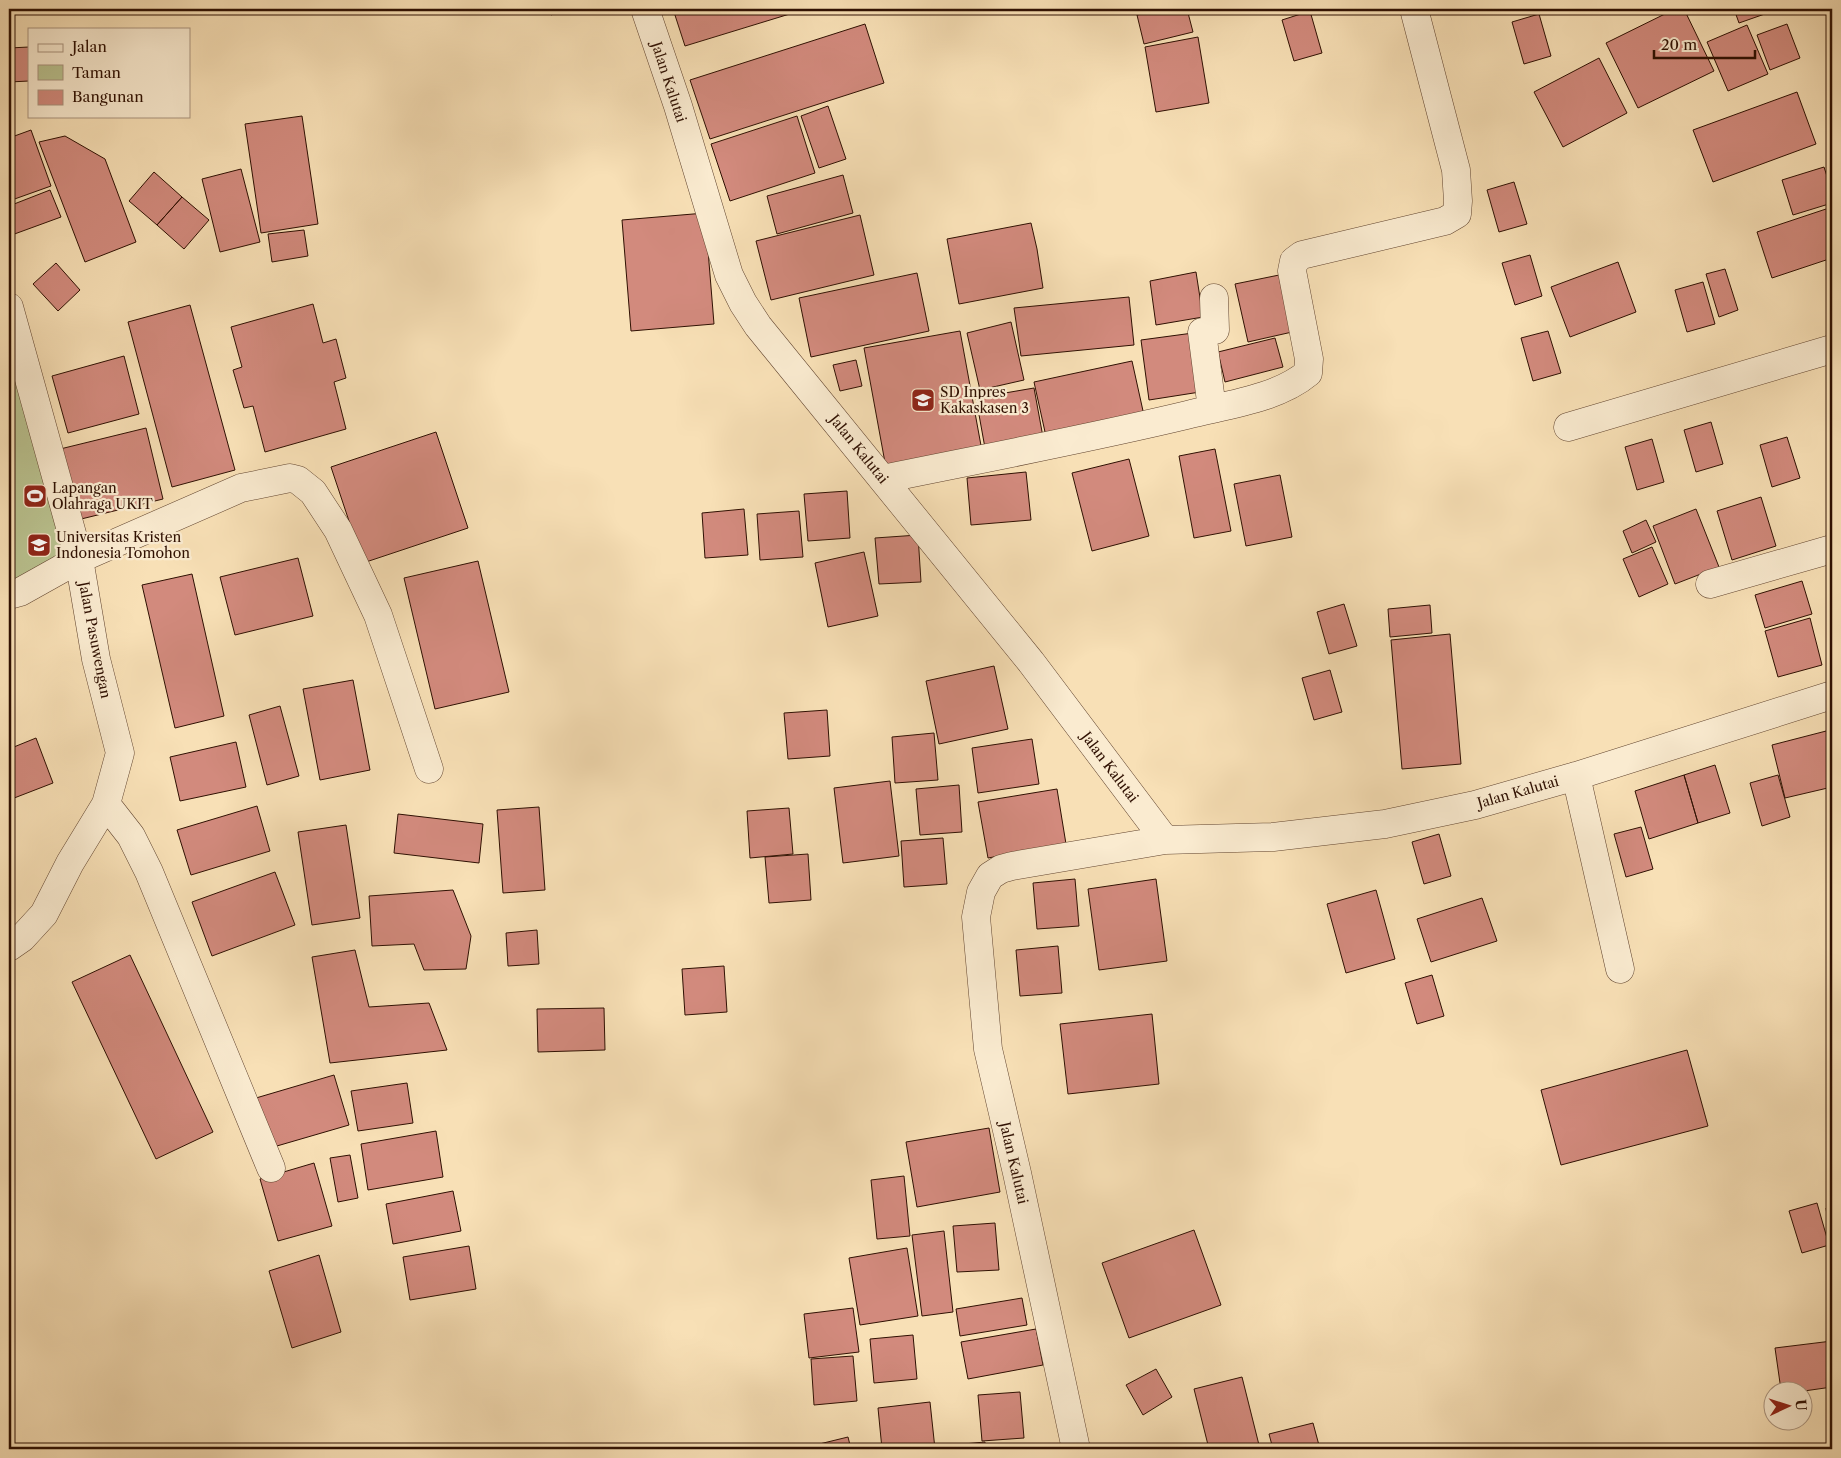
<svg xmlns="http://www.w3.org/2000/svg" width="1841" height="1458" viewBox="0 0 1841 1458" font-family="'Libre Caslon Text',serif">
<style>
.green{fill:#bac390;stroke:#746a49}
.building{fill:#d28a7d;stroke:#2f1002}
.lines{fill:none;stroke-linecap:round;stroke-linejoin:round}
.minor-casing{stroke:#61442f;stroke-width:29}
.minor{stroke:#faebd0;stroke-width:28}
.labels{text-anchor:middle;stroke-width:4.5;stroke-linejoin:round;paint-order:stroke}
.street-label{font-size:14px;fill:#2f1002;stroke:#faebd0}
.poi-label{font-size:14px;fill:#2f1002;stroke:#faebd0;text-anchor:start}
</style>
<rect width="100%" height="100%" fill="#f8e0b6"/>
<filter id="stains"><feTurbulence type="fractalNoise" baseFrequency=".004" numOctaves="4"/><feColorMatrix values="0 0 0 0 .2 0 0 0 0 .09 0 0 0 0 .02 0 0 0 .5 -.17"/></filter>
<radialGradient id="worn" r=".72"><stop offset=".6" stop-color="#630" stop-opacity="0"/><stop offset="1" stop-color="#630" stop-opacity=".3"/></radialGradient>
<!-- green -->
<path class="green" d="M9,307L79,559L9,595Z"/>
<!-- building -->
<path class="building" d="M548,9H564L551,15Z
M673,9H806L685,46Z
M1165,9H1187L1193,32L1144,44L1137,15Z
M1675,9H1684L1714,71L1638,108L1606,43Z
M1734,9H1779L1739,23Z
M1310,11L1322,53L1294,61L1282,20Z
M1539,14L1551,56L1524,64L1512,22Z
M865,24L884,83L710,139L690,80Z
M1787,24L1800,58L1770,70L1757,35Z
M1747,25L1768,74L1728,91L1707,42Z
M1198,37L1209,103L1156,112L1145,47Z
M29,47V81L9,82V48Z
M1599,58L1627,113L1563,147L1534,92Z
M1797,92L1816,144L1713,182L1693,130Z
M828,106L846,159L819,168L801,116Z
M302,116L318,224L261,233L245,124Z
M797,116L815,173L730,201L711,144Z
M31,130L51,186L9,201V138Z
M65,136L105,159L136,242L85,262L39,142Z
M1824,167L1832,192V203L1793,215L1782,180Z
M241,169L260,242L220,252L202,179Z
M154,172L182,197L157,225L129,201Z
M843,175L853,213L777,234L767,196Z
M1514,182L1527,224L1499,232L1487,190Z
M50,190L61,217L9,236V206Z
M182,197L209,220L184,249L157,225Z
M1832,207V258L1772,278L1757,232Z
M705,213L714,324L631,331L622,220Z
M860,215L874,275L771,300L756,241Z
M1031,223L1037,249L1043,288L959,304L947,239Z
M304,230L308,256L272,262L268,234Z
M1530,255L1542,296L1515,305L1502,263Z
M1618,262L1636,312L1570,337L1551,287Z
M56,263L80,290L58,311L33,284Z
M1725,269L1738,310L1719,317L1706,274Z
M1196,272L1203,317L1156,325L1150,281Z
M917,273L929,331L811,357L799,298Z
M1289,273L1301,330L1248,342L1235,284Z
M1703,282L1715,324L1687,332L1675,290Z
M1129,297L1134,345L1021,356L1014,308Z
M313,304L323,343L336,339L346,378L334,382L346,429L265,452L253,406L244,408L233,370L242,367L231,327Z
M190,305L235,470L172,487L128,322Z
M1011,322L1024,380L980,390L967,333Z
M960,331L982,451L886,468L864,348Z
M1548,331L1561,373L1533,381L1521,338Z
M1193,333L1200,392L1149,400L1141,340Z
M1275,338L1283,367L1225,382L1218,352Z
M124,356L139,414L68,433L52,376Z
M856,360L862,386L840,391L833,365Z
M1132,361L1145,420L1047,441L1034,382Z
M1034,388L1043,437L985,448L976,398Z
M1711,422L1723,464L1696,472L1684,430Z
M146,428L163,499L73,521L56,450Z
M436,432L468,528L363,563L331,467Z
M1787,437L1800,478L1772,487L1760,445Z
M1652,439L1664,482L1637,490L1625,447Z
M1215,449L1231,531L1194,538L1179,456Z
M1129,459L1149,536L1092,551L1072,473Z
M1026,472L1031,520L971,525L967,478Z
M1280,475L1292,537L1246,546L1234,484Z
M847,491L850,538L808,541L804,494Z
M1761,497L1776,546L1732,560L1717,511Z
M744,509L748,555L705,558L702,513Z
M1696,509L1719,567L1675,584L1653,526Z
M799,511L803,557L760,560L757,514Z
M1646,520L1656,542L1632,553L1623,531Z
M918,535L921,582L879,584L875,538Z
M1652,547L1668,584L1639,597L1623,559Z
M864,552L878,616L828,627L815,563Z
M298,558L313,616L235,635L220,577Z
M478,561L509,692L435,709L404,578Z
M192,574L224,716L175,728L142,585Z
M1802,581L1812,614L1765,628L1755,595Z
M1344,604L1357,646L1329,654L1317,612Z
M1430,605L1432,633L1390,637L1388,609Z
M1810,618L1822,665L1778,677L1765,631Z
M1450,634L1461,764L1402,769L1391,640Z
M994,666L1008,729L939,744L926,681Z
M1330,670L1342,712L1314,720L1302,678Z
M353,680L370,770L320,780L303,689Z
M280,706L299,776L267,785L249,715Z
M827,710L830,756L788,759L784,713Z
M1830,730L1832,738V787L1785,798L1772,745Z
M934,733L938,780L895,783L892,737Z
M36,738L53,783L9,800V749Z
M1032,739L1039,784L978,793L972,748Z
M236,742L246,787L180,801L170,757Z
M1715,765L1730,813L1698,823L1684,775Z
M1684,775L1698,823L1649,839L1635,791Z
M1778,775L1790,817L1762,826L1750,783Z
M890,781L899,856L843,863L834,788Z
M959,785L962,832L920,835L916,789Z
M1057,789L1066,844L988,858L978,802Z
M257,806L270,851L191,875L177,830Z
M539,807L545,890L503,893L497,810Z
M789,808L793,854L750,858L747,811Z
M398,814L483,824L479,863L394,853Z
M346,825L360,918L312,925L298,832Z
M1641,827L1653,869L1626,877L1614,834Z
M1439,834L1451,876L1424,884L1412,842Z
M943,838L947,884L904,887L901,841Z
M808,854L811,900L769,903L765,857Z
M275,872L295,925L212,956L192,902Z
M1075,879L1079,926L1037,929L1033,883Z
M1156,879L1167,961L1099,970L1088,889Z
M453,890L471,936L466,969L424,970L414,944L372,946L369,896Z
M1376,890L1395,959L1346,973L1327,904Z
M1482,898L1497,941L1431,962L1417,919Z
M537,930L539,964L508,966L506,933Z
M1058,946L1062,993L1020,996L1016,950Z
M355,950L369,1007L429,1003L447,1050L330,1063L312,957Z
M130,955L213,1132L156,1159L72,982Z
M724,966L727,1012L685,1015L682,969Z
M1432,975L1444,1016L1417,1024L1405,983Z
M604,1008L605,1050L538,1052L537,1009Z
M1152,1014L1159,1084L1068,1094L1060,1024Z
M1687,1050L1708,1126L1561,1165L1541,1090Z
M334,1075L349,1125L270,1148L256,1098Z
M407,1083L413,1123L358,1131L351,1091Z
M989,1128L1000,1192L917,1207L906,1142Z
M436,1131L443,1177L368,1190L361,1144Z
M350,1155L358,1198L338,1202L330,1158Z
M314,1163L332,1226L278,1241L260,1179Z
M904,1176L910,1236L877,1239L871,1180Z
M453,1191L461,1231L393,1244L386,1204Z
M1817,1203L1829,1245L1802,1253L1789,1211Z
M1826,1208H1832V1252Z
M995,1223L999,1270L957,1272L953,1226Z
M1194,1230L1221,1305L1129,1338L1102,1263Z
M944,1231L953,1312L922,1316L912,1235Z
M469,1246L476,1289L410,1300L403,1257Z
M907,1248L918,1316L860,1325L849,1258Z
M319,1255L341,1332L292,1348L269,1271Z
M1022,1298L1027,1325L960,1336L956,1309Z
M853,1308L859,1352L809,1358L804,1314Z
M1036,1329L1043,1365L968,1379L961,1342Z
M913,1335L917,1379L874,1383L870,1339Z
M1832,1341V1387L1804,1391L1781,1390L1775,1348Z
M853,1356L857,1401L814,1405L811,1359Z
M1156,1369L1172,1397L1143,1415L1126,1385Z
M1242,1377L1260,1449H1209L1194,1389Z
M1020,1392L1024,1438L982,1441L978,1395Z
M930,1402L935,1449H882L878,1408Z
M1832,1403V1437H1831L1827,1404Z
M1313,1423L1320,1449H1273L1269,1434Z
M848,1437L851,1449H803V1448Z
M985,1442V1449H943L942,1446Z"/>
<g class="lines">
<!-- minor casing -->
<g class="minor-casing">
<path id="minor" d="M645,9L678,106L729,275L743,303L758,326L1031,662L1165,840
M9,307L79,559L96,659L120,753L106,804L70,863L44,914L22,938L9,947
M1212,409L1202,332L1215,330L1214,298
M1568,427L1832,349
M883,479C985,458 1087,439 1187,415C1226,405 1277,399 1308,373L1309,359L1292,271L1294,261L1302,255L1445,221L1457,214L1458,201L1456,170L1414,9
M1710,584L1832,549
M9,595L20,592L79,559L241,488L290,478L298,480L313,492L338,530L378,615L429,769
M1576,776L1620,969
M106,804L131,836L149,872L271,1168
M1076,1449L1017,1173L988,1049L976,917L981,892L990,876L1001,869L1012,866L1165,840L1273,837L1385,824L1475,805L1576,776L1832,695"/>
</g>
<!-- minor -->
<use href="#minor" class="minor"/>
</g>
<!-- icons -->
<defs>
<g id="school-square" transform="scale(1.25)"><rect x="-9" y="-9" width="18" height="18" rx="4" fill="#8f2418" stroke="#faebd0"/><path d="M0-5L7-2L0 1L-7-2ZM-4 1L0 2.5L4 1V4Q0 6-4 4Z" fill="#fff"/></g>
<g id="stadium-square" transform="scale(1.25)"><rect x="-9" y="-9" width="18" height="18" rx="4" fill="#8f2418" stroke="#faebd0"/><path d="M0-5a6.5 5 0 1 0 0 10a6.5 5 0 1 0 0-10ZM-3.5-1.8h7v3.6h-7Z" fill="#fff"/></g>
<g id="university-square" transform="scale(1.25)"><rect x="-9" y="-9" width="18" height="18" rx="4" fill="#8f2418" stroke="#faebd0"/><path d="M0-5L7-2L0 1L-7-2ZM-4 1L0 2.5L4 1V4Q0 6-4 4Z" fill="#fff"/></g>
</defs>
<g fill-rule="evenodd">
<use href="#school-square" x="923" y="400"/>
<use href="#stadium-square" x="35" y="496"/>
<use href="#university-square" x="39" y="545"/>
</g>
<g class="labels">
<!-- street labels -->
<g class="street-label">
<text transform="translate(669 82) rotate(72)" y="5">Jalan Kalutai</text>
<text transform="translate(859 449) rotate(51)" y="5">Jalan Kalutai</text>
<text transform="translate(95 640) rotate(79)" y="5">Jalan Pasuwengan</text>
<text transform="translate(1110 767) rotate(53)" y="5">Jalan Kalutai</text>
<text transform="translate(1518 792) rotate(-16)" y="5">Jalan Kalutai</text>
<text transform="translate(1014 1163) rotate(77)" y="5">Jalan Kalutai</text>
</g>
<!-- poi labels -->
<g class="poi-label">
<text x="940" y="397">SD Inpres<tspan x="940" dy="16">Kakaskasen 3</tspan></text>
<text x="52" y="493">Lapangan<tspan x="52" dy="16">Olahraga UKIT</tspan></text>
<text x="56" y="542">Universitas Kristen<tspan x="56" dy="16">Indonesia Tomohon</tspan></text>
</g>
</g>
<!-- margin -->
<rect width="1841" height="1458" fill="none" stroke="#f8e0b6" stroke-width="30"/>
<rect x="10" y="10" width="1821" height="1438" fill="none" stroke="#2f1002" stroke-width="2.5"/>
<rect x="15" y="15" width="1811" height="1428" fill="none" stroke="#2f1002"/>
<!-- legend -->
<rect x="28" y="28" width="162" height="90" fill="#faebd0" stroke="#a9937e"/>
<rect x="38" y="44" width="25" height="8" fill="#faebd0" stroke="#a9937e"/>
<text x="72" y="52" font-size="15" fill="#2f1002">Jalan</text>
<rect x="38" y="65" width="25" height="15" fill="#bac390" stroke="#a9937e"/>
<text x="72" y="78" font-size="15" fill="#2f1002">Taman</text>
<rect x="38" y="90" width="25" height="15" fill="#d28a7d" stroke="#a9937e"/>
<text x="72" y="102" font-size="15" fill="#2f1002">Bangunan</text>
<!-- north arrow -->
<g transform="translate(1788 1406) rotate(86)"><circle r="24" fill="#faebd0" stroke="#a9937e"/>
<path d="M0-4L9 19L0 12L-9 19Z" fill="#8f2418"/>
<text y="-8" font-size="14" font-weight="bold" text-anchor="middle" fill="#2f1002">U</text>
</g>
<!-- scale -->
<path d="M1654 50v8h101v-8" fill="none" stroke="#2f1002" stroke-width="2.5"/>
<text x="1661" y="50" font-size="15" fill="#2f1002" stroke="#faebd0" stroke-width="4" paint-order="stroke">20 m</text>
<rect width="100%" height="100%" filter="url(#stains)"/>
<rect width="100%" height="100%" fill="url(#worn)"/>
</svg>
